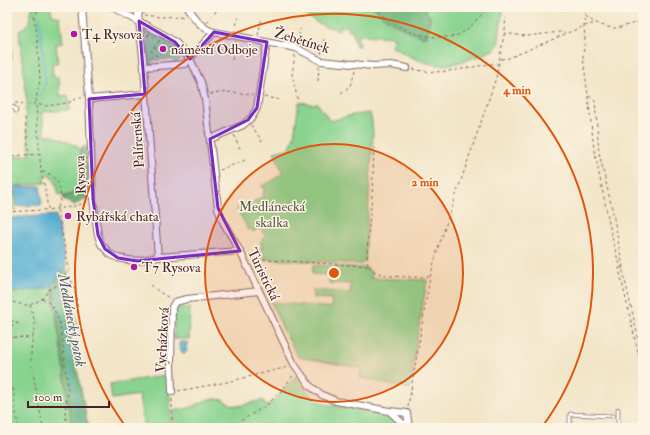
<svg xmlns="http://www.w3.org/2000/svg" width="650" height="435" viewBox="0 0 650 435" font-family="'IM FELL Double Pica',serif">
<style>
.green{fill:#89d38f;stroke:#6a795d}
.forest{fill:#6eb57a;stroke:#5c6a52}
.water{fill:#55aed2;stroke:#50667e}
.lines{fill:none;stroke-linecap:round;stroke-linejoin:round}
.stream{stroke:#55aed2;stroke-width:1.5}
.service-casing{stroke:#856462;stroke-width:4.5}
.minor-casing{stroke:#856462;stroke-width:8}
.path{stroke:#856462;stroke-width:1;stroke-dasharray:3 3;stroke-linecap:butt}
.service{stroke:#fff;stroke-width:3}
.minor{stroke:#fff;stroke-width:6}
.path-bridge{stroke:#856462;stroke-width:1;stroke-dasharray:3 3;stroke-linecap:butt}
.marked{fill:#7b2cbf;fill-opacity:0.2;stroke:#7b2cbf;stroke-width:3;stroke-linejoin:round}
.ring{fill:none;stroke:#e0560e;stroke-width:2}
.poi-dot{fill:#b5179e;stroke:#fcf5e5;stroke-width:1.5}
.labels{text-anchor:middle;stroke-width:3;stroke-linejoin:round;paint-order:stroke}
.poi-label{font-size:14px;fill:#4a1f2b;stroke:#fcf5e5;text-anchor:start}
.street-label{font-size:14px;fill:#4a1f2b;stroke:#fcf5e5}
.park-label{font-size:14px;fill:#5d5549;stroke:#fcf5e5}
.water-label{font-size:15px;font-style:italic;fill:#4e586e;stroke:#fcf5e5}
.centre{fill:#e0560e;stroke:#fcf5e5;stroke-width:2}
.ring-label{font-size:12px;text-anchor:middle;font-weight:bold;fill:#e0560e;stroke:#fcf5e5;stroke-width:3;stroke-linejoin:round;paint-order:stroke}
</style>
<rect width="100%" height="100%" fill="#fcf5e5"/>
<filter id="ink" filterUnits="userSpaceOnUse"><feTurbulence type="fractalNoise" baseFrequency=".025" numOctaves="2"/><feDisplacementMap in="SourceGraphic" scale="8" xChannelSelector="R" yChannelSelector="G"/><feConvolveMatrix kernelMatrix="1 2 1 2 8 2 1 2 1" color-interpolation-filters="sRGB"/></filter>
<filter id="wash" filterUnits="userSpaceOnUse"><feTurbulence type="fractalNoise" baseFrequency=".012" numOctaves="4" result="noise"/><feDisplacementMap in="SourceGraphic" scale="16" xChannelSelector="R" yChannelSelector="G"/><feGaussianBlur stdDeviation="0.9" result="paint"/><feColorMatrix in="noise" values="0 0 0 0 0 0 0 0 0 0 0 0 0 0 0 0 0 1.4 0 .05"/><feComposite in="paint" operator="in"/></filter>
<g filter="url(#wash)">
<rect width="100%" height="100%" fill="#f2e5c8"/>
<!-- green -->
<path class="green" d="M38,7H50L53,16H58L60,18L63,43L56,44L58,63H52L53,77H59L60,96L68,95L70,110L42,112L45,135H52L77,146L80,150L81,155L84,180C77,188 71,199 59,195L56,183L51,176L48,175H44L45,183L14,186L16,210H7V157L30,155L25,107L27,106L23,66L24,65L23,61H22L19,31L29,23L32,8Z
M286,7H374C377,12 381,14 386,18C399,27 411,34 427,37L430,17L423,7H503L498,46C488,54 482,55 470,59C460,62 448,66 437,65C421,63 405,54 391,46L394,37L357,35L359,46H356L352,30H349V27L340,26L339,30C332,28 324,26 318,23C306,17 300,8 286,7Z
M142,26C158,35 170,39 181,54C181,59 180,61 175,63L172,59L151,60L153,65H145V59L149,57L147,34L143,36Z
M299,102L313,104L317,103L330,121L353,115L370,113L372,123L373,135L365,261L362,264L263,259L265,256L260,248L263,246L260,242L266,237L260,228L253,232L251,228L247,230V227L237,209L263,197L264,187L261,186L269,183L283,173L274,152L290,148L294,136Z
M313,265L367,268L372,273L371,278L427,280L416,345L410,389L360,378L361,368L298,357L282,327L271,302L331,308L332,299L313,298V290L350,293L351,284L329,283V275L312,274Z
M52,287L72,428H7V291L16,292Z
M175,308H190L189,339H174Z
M169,375L171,428H144L139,395L112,399L110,384Z
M295,376L308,393L324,404L386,414L396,422L402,428H173V411L189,408L207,400L215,399L223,400L231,405L238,406L263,400L266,406C278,399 287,387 295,376Z"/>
<!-- forest -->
<path class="forest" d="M374,7H423L430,17L427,37C411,34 399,27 386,18C381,14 377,12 374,7Z
M86,146L89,196L81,202L73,205L64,200L63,197L71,195L84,181L80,150L82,149L83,147Z
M66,266L77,325C75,331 71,334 71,340C70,348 74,354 75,361C80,381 83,401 87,421L90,428H72L53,287L51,285L57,279Z"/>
<!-- water -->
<path class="water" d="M40,186L42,205L17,206L15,187Z
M56,215L66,266L57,279L48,288L16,292L7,291V218Z
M180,342H185L188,343V344L186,346L187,351L185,353H183L179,348V344Z"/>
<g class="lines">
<!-- stream -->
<path class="stream" d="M39,18L43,50L45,83L44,90L40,96
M54,281L57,287L58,293L82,428"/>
</g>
</g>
<g filter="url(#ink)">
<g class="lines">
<!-- service casing -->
<g class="service-casing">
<path id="service" d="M8,45L10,58
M7,107C11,107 15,106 16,111
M570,428V414L613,416
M618,428V409"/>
</g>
<!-- minor casing -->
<g class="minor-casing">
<path id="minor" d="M82,7L89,99L93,199L98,235L101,244L110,254L118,258L128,260L137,261L158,257L240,251
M112,7L164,35L175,42L190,59L201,82L205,99L218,208L222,220L240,251L294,364L310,386L322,395L336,401L389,411L407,413L409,428
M143,7L138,14L139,21L140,29L144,67L158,257
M214,32L236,36L296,48L321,61L373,66L391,65L407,68
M144,67L185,64L214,32C203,30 192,16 187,7
M89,99L145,94
M210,139L243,125L252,117L257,108L267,42
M172,392L171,364L172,307L175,302L187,299L259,291
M389,411L408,428"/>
</g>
<!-- path -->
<path class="path" d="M42,7L37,12L34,17L37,34L40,80C39,88 36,95 36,104L41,172L44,183L48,209
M375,7C381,16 404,30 414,33C427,37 445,39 458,35C468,31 481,16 487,7
M584,7L585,15L584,26L585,38L583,57L588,95L595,101L599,153L612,208L623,268V272C630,302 637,332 643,362
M132,10L134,7
M37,11V7
M7,12L13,7
M144,15L160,17L185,16
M586,16C591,22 607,28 615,28C624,27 634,23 643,20
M207,22L219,7
M235,31L238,17
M148,33L175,51
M504,33L517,35L527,36L560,32L565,33
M148,34V40
M258,35L262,18
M278,39L281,22
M159,41L151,50C153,54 154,55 158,56L167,46
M298,42L300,29
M154,47L161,52
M321,54L324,39
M295,55L292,74L298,102
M501,59L509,58L584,26L596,23
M232,60L236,41
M413,69C438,76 465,68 490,64H499
M318,81L319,67
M341,93L350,86L354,71
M210,94L232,92L253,95
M588,96L594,149L612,237L617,257L623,271
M264,97L281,100
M15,103L36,104L45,106L68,103L78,98H82
M25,118L29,155
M251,125L262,141
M234,135L241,151
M7,136L9,156L42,154
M374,147C373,167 373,187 371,207C369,226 366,247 368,266C371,268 373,271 376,272C387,278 416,277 430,277
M220,170L248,159
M42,172C59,173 65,196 57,208L71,279L75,291L82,336
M7,212C31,210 66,211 87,202
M251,259L368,266
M620,267L619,269L633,330L640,361L643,367
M62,283L68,280L70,277
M151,285L159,292L171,299
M42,299L47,301L53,307L59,321L62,338L68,392L65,411L67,428
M7,301L25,305H30L42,299L50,289L62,283L65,274L69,271
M30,305L35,322L31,350V362L43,428
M16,323L18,324L19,323L18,322L17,323
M11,326L10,325V321H11L16,322
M7,337L32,338
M7,378L13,388L18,428
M643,389V400
M178,391L227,382L288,367
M172,399V428
M408,407L430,277L439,245L496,78L505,30L506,7
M232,428L234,425L267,405L282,390L294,374"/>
<!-- service -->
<use href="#service" class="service"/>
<!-- minor -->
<use href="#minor" class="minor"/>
<!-- path-bridge -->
<path class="path-bridge" d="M11,326L16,324V322"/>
</g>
</g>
<!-- marked area -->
<path class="marked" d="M139,21L175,42L190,59L214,32L267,42L257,108L248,120L210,139L218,208L240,251L137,261L118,258L105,249L98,235L93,199L89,99L145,94Z"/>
<!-- distance rings -->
<circle cx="334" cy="273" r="129" fill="#e0560e" fill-opacity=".12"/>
<g class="ring">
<circle cx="334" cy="273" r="129"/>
<path d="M126 427A259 259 0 1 1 542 427"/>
</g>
<!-- markers -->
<g class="poi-dot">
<circle cx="74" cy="34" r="4"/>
<circle cx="163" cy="49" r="4"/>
<circle cx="68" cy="216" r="4"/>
<circle cx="134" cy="267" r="4"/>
</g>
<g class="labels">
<!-- poi labels -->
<g class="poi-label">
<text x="82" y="39">T4 Rysova</text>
<text x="171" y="54">náměstí Odboje</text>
<text x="76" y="221">Rybářská chata</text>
<text x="142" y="272">T7 Rysova</text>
</g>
<!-- street labels -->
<g class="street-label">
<text transform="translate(302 40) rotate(17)" y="5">Žebětínek</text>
<text transform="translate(137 140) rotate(-94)" y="5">Palírenská</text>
<text transform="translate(80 175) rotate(-92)" y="5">Rysova</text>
<text transform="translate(264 274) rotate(64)" y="5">Turistická</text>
<text transform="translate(162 340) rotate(-87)" y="5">Vycházková</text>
</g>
<!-- park labels -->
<g class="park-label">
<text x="272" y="211">Medlánecká<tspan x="272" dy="16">skalka</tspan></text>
</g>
<!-- water labels -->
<g class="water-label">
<text transform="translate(72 320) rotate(79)" y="5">Medlánecký potok</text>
</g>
</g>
<circle cx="334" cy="273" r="6" class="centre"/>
<g class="ring-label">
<text x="517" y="94">4 min</text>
<text x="425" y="186">2 min</text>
</g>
<!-- margin -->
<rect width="650" height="435" fill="none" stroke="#fcf5e5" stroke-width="24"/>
<!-- scale -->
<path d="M28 401v6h81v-6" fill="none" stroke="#4a1f2b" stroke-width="2"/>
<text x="34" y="401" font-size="12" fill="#4a1f2b" stroke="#fcf5e5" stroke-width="3" paint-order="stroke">100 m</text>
</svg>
